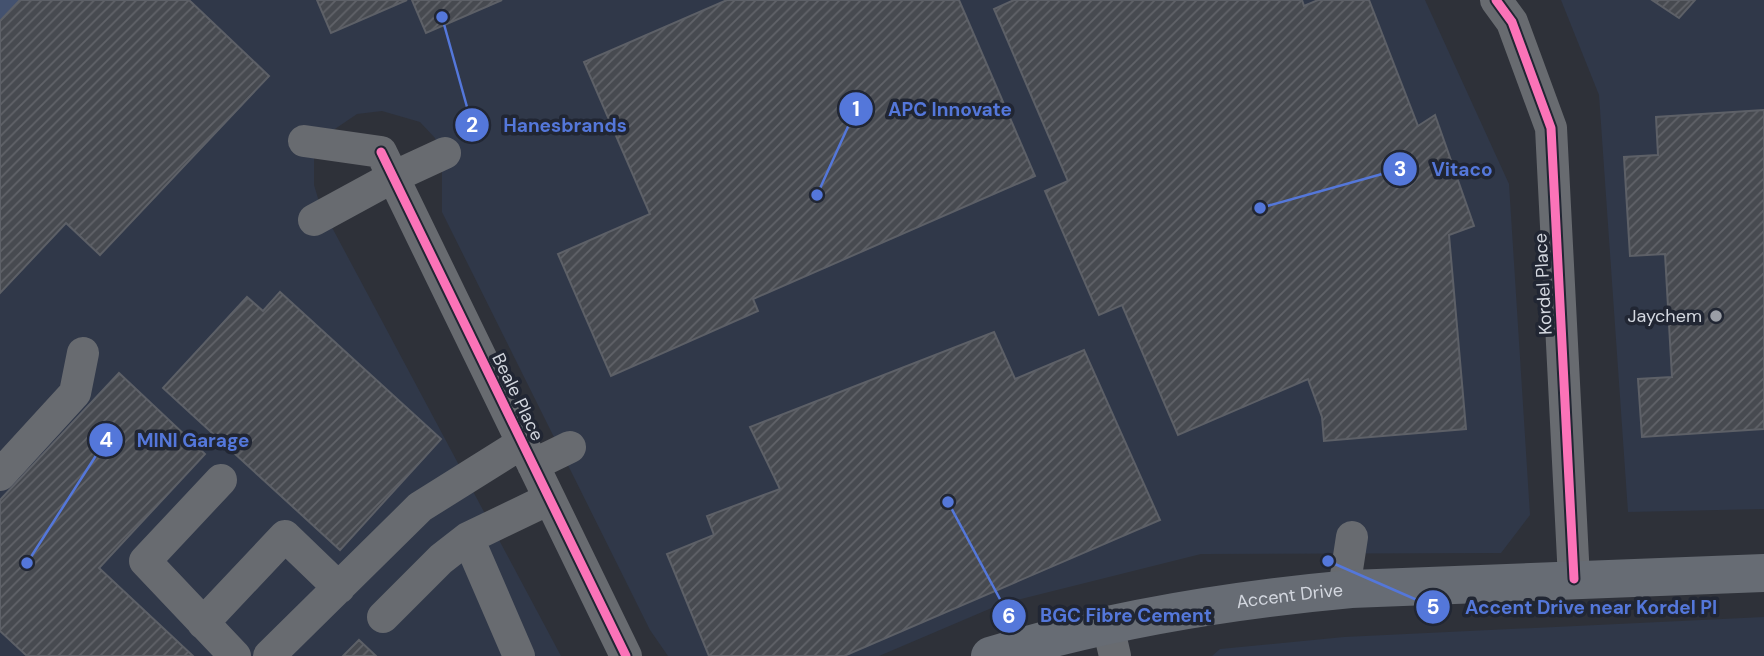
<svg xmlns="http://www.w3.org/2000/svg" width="1764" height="656" viewBox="0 0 1764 656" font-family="'DM Sans',sans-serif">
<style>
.built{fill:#303849}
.green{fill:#44526f}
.building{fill:url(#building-hatch);stroke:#5d6067;stroke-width:2}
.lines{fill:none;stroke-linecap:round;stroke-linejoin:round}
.minor{stroke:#686b70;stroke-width:32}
.major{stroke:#676c74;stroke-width:38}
.cycleway-casing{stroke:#212633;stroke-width:13}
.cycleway{stroke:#fb73b8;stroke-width:9}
.poi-dot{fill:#9a9ea6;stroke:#212633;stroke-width:2.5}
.labels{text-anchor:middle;stroke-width:7;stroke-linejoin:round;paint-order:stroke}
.street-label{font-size:18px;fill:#d4d8e0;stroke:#212633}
.poi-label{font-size:18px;fill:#d4d8e0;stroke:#212633;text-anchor:end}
.leader{fill:none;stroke:#5477da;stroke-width:2.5}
.callout-dot{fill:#5477da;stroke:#212633;stroke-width:2.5}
.mark-label{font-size:21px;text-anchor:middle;font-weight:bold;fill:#fff}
.callout-label{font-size:19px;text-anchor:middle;font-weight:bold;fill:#5477da;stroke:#212633;stroke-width:7;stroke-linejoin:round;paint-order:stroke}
</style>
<defs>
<pattern id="building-hatch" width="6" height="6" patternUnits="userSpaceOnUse" patternTransform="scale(1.75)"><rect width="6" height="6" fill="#474a50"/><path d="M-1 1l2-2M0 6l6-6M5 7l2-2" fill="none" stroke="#616369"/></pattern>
</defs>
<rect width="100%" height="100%" fill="#2e3139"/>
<!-- built -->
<path class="built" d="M20,0H1425L1509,184L1530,515L1501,553L1201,554L1001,604L879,656H668L650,630L442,212V169L435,138L420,122L382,111L357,114L332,131L314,154V185L320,205L561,656H0V22Z
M1561,0H1764V509L1628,512L1599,95Z
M1764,617V656H1212L1220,649L1344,637Z"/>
<!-- green -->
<path class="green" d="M0,0H20L0,21Z"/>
<!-- building -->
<path class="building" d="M20,0H189L269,76L100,255L66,223L0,293V21Z
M317,0H407L331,33Z
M412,0H502L426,33Z
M727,0H959L1035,176L753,299L758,311L611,376L558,254L650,214L584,62Z
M1014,0H1302L1304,6L1318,0H1369L1418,126L1435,115L1474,226L1449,235L1466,429L1324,441L1322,417L1308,379L1178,435L1122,305L1099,315L1045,191L1068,181L994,9Z
M1652,0H1695L1679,18Z
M1764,110V429L1642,437L1638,379L1672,377L1665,254L1630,256L1624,157L1658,155L1656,117Z
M280,292L441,439L340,550L163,388L247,297L263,311Z
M994,332L1015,379L1084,350L1160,520L844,656H709L667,554L714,535L707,516L780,489L750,427Z
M119,373L205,454L99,568L193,656H27L0,631V500Z
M359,640L376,656H343Z"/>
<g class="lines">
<!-- minor -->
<path class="minor" d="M1496,0L1512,22L1551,128L1574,579
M304,141L381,152L626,656
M314,220L393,177L445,153
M533,465L570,447
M0,475L75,393L83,353
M221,480L145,561L235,656
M468,538L519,656
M1344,589L1352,537
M383,617L441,559L468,538L549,499
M203,623L285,536L339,588
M1108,626L1115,656
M269,656L420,507L522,443"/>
<!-- major -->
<path class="major" id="s1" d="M990,656C1106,620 1230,600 1351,589L1764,573"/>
<!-- cycleway casing -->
<g class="cycleway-casing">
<path id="cycleway" d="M1496,0L1512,22L1551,128L1574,579
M381,152L626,656"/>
</g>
<!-- cycleway -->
<use href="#cycleway" class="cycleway"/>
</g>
<!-- markers -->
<circle class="poi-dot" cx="1716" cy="316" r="7"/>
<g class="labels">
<!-- street labels -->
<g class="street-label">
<text transform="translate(1543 284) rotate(-93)" y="6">Kordel Place</text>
<text transform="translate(518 397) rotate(64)" y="6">Beale Place</text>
<text dy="6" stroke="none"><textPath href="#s1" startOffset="306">Accent Drive</textPath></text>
</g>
<!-- poi labels -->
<g class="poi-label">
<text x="1702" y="322">Jaychem</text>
</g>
</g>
<!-- callouts -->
<path class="leader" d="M817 195L856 109M442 17L472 125M1260 208L1400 169M27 563L106 440M1328 561L1433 607M948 502L1009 616"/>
<g class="callout-dot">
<circle cx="817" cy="195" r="7"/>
<circle cx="442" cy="17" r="7"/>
<circle cx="1260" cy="208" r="7"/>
<circle cx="27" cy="563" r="7"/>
<circle cx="1328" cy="561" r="7"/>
<circle cx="948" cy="502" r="7"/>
<circle cx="856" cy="109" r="18"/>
<circle cx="472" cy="125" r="18"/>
<circle cx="1400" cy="169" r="18"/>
<circle cx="106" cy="440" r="18"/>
<circle cx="1433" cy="607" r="18"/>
<circle cx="1009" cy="616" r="18"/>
</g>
<g class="mark-label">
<text x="856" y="116">1</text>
<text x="472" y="132">2</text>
<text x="1400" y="176">3</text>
<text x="106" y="447">4</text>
<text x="1433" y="614">5</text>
<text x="1009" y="623">6</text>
</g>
<g class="callout-label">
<text x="950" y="116">APC Innovate</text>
<text x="565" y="132">Hanesbrands</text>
<text x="1462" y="176">Vitaco</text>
<text x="193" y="447">MINI Garage</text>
<text x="1591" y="614">Accent Drive near Kordel PI</text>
<text x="1126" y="622">BGC Fibre Cement</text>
</g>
</svg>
